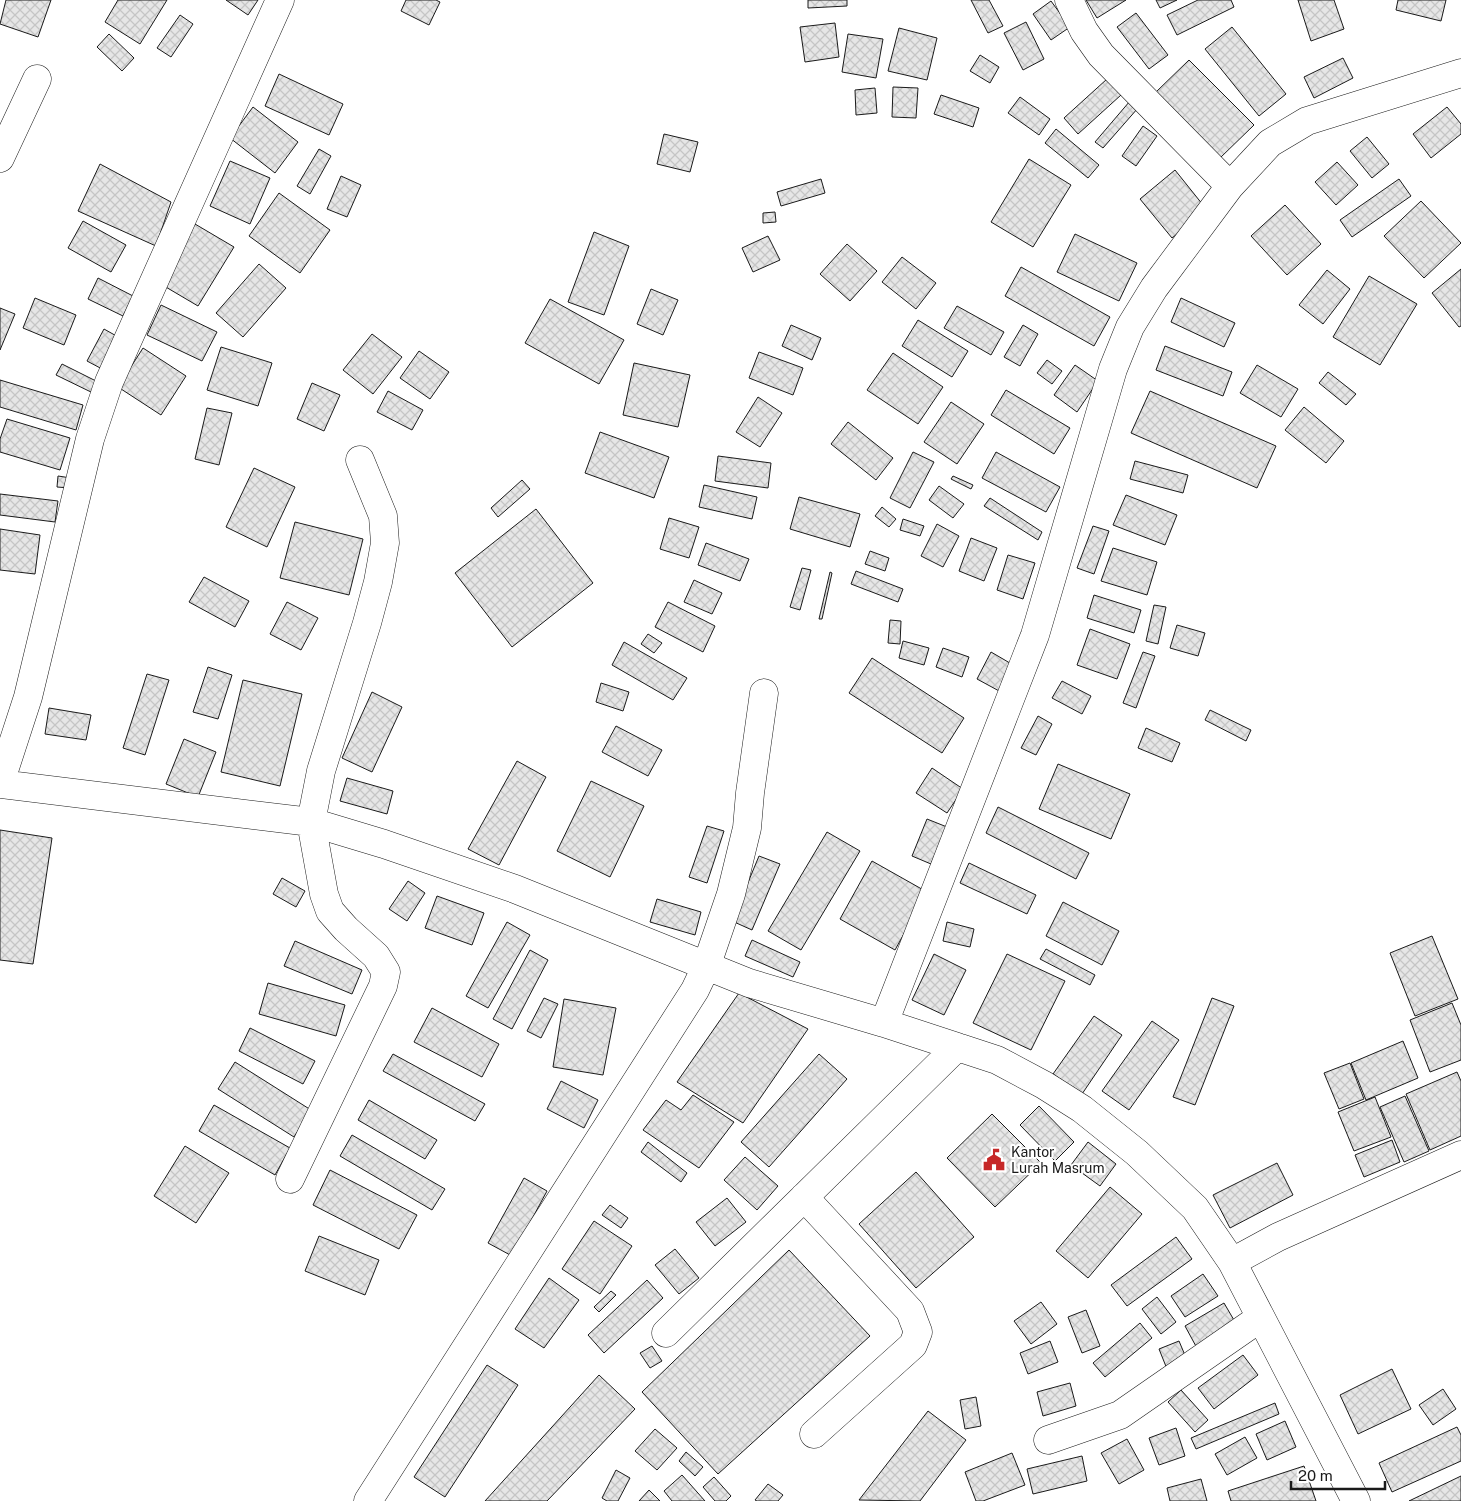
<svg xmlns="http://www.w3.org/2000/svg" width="1461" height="1501" viewBox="0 0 1461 1501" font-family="'Public Sans',sans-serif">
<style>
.building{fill:url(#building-cross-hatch);stroke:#1a1a1a}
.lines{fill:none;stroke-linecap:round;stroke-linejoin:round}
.minor-casing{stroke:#1a1a1a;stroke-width:29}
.minor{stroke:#fff;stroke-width:28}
.labels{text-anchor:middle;stroke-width:4;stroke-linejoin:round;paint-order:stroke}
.poi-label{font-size:14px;fill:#1a1a1a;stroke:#fff;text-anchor:start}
</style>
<defs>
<pattern id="building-cross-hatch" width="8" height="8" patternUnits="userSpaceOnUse" patternTransform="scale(1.25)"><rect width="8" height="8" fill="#e6e6e6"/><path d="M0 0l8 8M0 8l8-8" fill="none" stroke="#c5c5c5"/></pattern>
</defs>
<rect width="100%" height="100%" fill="#fff"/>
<!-- building -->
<path class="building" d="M6,0H51L38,37L0,24Z
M118,0H167L140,44L105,22Z
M226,0H258L248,15Z
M406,0H436L440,2L429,25L401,11Z
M808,0H847V6L808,8Z
M971,0H989L1003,26L988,33Z
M1086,0H1126L1097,18Z
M1156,0H1177L1160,8Z
M1198,0H1231L1234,7L1177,35L1167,15Z
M1298,0H1334L1344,29L1311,41Z
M1398,0H1446L1441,21L1396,10Z
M1051,1L1070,27L1051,40L1033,14Z
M1136,13L1168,55L1149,69L1117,27Z
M180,15L193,24L171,57L157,48Z
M1026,22L1044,59L1023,70L1004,33Z
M835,23L839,57L805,62L800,27Z
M1232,27L1286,94L1259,116L1205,49Z
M899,28L937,38L927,80L888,71Z
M109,34L134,58L122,71L97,47Z
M848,34L883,39L876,78L842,72Z
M980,55L999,67L990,83L970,71Z
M1343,58L1353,78L1314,98L1304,77Z
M1189,60L1254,125L1220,158L1156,92Z
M279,74L343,104L329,135L265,106Z
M1107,79L1121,95L1078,134L1064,118Z
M893,87L918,88L916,118L892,117Z
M875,88L877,113L856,115L855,90Z
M941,95L979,108L973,127L934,114Z
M1020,97L1050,119L1039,135L1008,113Z
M1130,101L1138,108L1103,148L1095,142Z
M253,107L298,142L275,173L230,138Z
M1447,107L1461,124V134L1431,158L1413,134Z
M1143,126L1157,136L1136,166L1122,156Z
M1056,129L1099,165L1088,178L1045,143Z
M664,134L698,142L690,172L657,164Z
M1367,137L1389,164L1372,178L1350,151Z
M319,149L331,156L310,194L297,186Z
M1029,159L1071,185L1033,247L991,222Z
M230,161L270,178L250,224L210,206Z
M1337,162L1358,185L1336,205L1315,182Z
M100,164L171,202L156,246L78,211Z
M1175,170L1207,210L1172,238L1140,199Z
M341,176L361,185L347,217L327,209Z
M821,179L825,193L781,206L777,192Z
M1399,179L1411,196L1352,237L1340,220Z
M279,193L330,230L300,273L249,236Z
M1421,201L1461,243L1424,278L1384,236Z
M1285,205L1321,244L1287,275L1251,236Z
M775,212L776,222L763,223V213Z
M83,221L126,245L111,272L68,248Z
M195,224L234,247L198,306L159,283Z
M594,232L629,246L604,315L568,302Z
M1075,234L1137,263L1119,301L1057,272Z
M768,236L780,260L753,272L742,248Z
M847,244L877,271L850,301L820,274Z
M902,257L936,283L916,309L882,282Z
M259,264L286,288L243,337L216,313Z
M1021,267L1110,317L1094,346L1005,296Z
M1461,269V326L1459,327L1432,293Z
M1327,270L1350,289L1323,324L1299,305Z
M1369,276L1417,304L1380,365L1333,337Z
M98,278L133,296L123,316L88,299Z
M651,289L678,300L663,335L637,324Z
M35,298L76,315L64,345L23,328Z
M1181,298L1235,323L1224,347L1171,322Z
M550,299L624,340L599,384L525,343Z
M161,305L217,332L202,361L147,335Z
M957,306L1004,332L991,355L944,328Z
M0,308L15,314L0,350Z
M918,320L968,351L952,377L902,346Z
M791,325L821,338L812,360L782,346Z
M1023,325L1038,334L1020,366L1004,357Z
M104,329L120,338L104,370L87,361Z
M372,334L402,357L373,394L343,370Z
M1165,346L1232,372L1223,396L1156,370Z
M221,347L272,363L258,406L207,390Z
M143,348L186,376L161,415L118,387Z
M419,351L449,372L430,399L400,378Z
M759,352L803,368L793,395L749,378Z
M893,353L943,387L918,424L867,390Z
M1047,360L1062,371L1052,384L1037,373Z
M634,363L690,375L678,427L623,415Z
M62,364L98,382L93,393L56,375Z
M1075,365L1098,381L1077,412L1054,395Z
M1257,365L1298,389L1281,417L1240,393Z
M1328,372L1356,394L1346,405L1319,383Z
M0,380L83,405L76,430L0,407Z
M312,383L340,395L324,431L297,419Z
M1006,390L1070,428L1054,454L991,415Z
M388,391L423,410L412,430L377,412Z
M1150,391L1276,446L1257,488L1131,433Z
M758,397L782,413L760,447L736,432Z
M951,402L984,424L957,464L924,442Z
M1304,407L1344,441L1326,463L1285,430Z
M207,408L232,413L219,465L195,459Z
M7,419L70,438L60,470L0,452V439Z
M848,422L893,458L876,480L831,444Z
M600,432L669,457L654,498L585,473Z
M913,452L934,462L910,508L890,498Z
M996,452L1060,487L1046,512L982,478Z
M718,456L771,463L768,488L715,481Z
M1135,461L1188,475L1183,493L1130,479Z
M254,468L295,487L267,547L226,527Z
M58,476L71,478L70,488L57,487Z
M953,476L973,485L971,489L951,479Z
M522,480L530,489L498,517L491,508Z
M704,485L757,497L752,519L699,507Z
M939,486L964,504L953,518L929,500Z
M0,494L58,501L55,522L0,515Z
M1126,495L1177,515L1165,545L1113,525Z
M799,497L860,514L850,547L790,529Z
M990,498L1042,532L1038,540L984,506Z
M882,507L896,519L889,527L875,516Z
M536,509L593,583L512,647L455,573Z
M669,518L699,527L689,558L660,549Z
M903,519L924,526L920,536L900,530Z
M295,522L363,539L349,595L280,578Z
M937,524L959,536L943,567L921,556Z
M1093,526L1109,531L1094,574L1077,568Z
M0,529L40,535L35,574L0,570Z
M971,538L997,548L984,581L959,571Z
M706,543L749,559L740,581L698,565Z
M1113,548L1157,562L1147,595L1101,581Z
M870,551L889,558L885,571L865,564Z
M1008,555L1035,563L1023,599L997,590Z
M802,568L811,570L800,610L790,607Z
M856,571L903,589L898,602L851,584Z
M830,572L832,573L822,619H819Z
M204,577L249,601L235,627L189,602Z
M694,580L722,593L712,614L684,602Z
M1094,595L1141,610L1134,633L1087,618Z
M287,602L318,618L301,650L270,634Z
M668,602L715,626L703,652L655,627Z
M1154,605L1166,607L1158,644L1146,641Z
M890,620L901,621L900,644L888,643Z
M1177,625L1205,633L1198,656L1170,648Z
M1090,629L1130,644L1117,679L1077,665Z
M648,634L662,643L654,653L641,644Z
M903,641L929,648L924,665L899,658Z
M624,642L687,678L673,700L612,665Z
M943,648L969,657L962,677L936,667Z
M991,652L1015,666L1001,692L977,679Z
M1143,652L1155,656L1136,708L1123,703Z
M872,658L964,718L942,753L849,693Z
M208,667L232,675L218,719L193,712Z
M147,674L169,680L145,755L123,748Z
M243,680L302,694L280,786L221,772Z
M1062,681L1091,696L1082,714L1052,698Z
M601,683L629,692L623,711L596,702Z
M372,692L402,707L372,772L342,758Z
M49,708L91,715L86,740L45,734Z
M1210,710L1251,730L1246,741L1205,720Z
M1038,716L1052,724L1036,755L1021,748Z
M616,726L662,750L648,776L602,752Z
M1146,728L1180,743L1172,762L1138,748Z
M184,739L216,752L198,797L166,784Z
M517,761L546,777L499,865L468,849Z
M1058,764L1130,794L1111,839L1039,809Z
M932,768L963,789L947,813L916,793Z
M347,778L393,791L387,814L340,801Z
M591,781L644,806L610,877L557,851Z
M998,807L1089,853L1076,879L986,833Z
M927,819L947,827L931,864L912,856Z
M707,826L724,831L707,883L689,877Z
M0,830L52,838L33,964L0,960Z
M827,832L860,851L801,950L768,931Z
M759,856L780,864L752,930L732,921Z
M872,861L927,892L895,950L840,919Z
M969,863L1036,895L1027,914L960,883Z
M282,878L305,891L296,907L273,894Z
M408,881L425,893L407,921L389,909Z
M437,896L484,913L472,945L425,928Z
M657,899L701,912L695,935L650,922Z
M1063,902L1119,931L1102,965L1046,936Z
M507,922L530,935L488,1008L466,996Z
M947,922L974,929L970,947L943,941Z
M1432,936L1458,999L1415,1016L1390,953Z
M752,940L800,962L793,977L745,956Z
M295,941L362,970L352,994L284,966Z
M1046,949L1095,975L1090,985L1040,959Z
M530,950L548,960L512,1029L493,1019Z
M934,954L966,970L944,1015L912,1000Z
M1007,954L1065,981L1031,1050L973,1023Z
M268,983L345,1005L336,1036L259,1014Z
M739,993L808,1029L743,1123L677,1082Z
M544,998L558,1004L541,1038L527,1031Z
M1212,998L1234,1006L1195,1105L1173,1097Z
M564,999L616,1008L603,1075L553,1067Z
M1452,1003L1461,1025V1060L1430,1072L1410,1020Z
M432,1008L499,1044L482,1077L414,1042Z
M1094,1016L1122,1035L1082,1094L1053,1074Z
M1152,1021L1179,1040L1129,1110L1102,1091Z
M250,1028L315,1061L303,1084L239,1051Z
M1403,1041L1418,1078L1366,1100L1351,1063Z
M393,1054L485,1104L475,1121L383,1071Z
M819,1054L847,1079L769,1167L741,1142Z
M235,1062L311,1110L294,1137L218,1089Z
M1350,1063L1364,1099L1339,1109L1324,1073Z
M1457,1072L1461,1081V1136L1430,1150L1406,1094Z
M561,1081L598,1100L584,1128L547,1109Z
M693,1095L734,1122L699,1168L643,1130L666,1100L681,1110Z
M1405,1096L1429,1151L1404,1162L1380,1107Z
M1375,1097L1391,1137L1354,1151L1338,1112Z
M369,1100L437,1140L425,1159L358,1120Z
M214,1105L290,1148L275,1175L199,1131Z
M1039,1106L1074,1142L1055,1161L1020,1125Z
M992,1114L1041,1163L995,1207L947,1158Z
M352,1135L445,1189L432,1210L340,1156Z
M1392,1140L1400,1162L1364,1177L1355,1155Z
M648,1142L687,1173L681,1182L641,1152Z
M1088,1142L1116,1164L1100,1186L1071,1165Z
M185,1146L229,1173L196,1223L154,1196Z
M745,1157L778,1186L757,1210L724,1180Z
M1277,1163L1293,1195L1230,1228L1213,1195Z
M330,1170L417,1215L399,1249L313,1205Z
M916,1172L974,1237L916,1288L859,1224Z
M524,1178L547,1191L512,1256L488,1243Z
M1110,1187L1142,1214L1088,1278L1056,1251Z
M727,1198L746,1222L715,1246L696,1222Z
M610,1205L628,1218L621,1228L602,1215Z
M594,1221L632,1246L600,1294L562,1269Z
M319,1236L379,1260L365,1295L305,1271Z
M1176,1237L1192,1259L1127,1306L1111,1285Z
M675,1249L699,1278L679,1294L655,1265Z
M789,1250L870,1336L718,1474L642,1392Z
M1203,1274L1218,1296L1185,1317L1171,1296Z
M549,1278L579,1300L544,1348L515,1329Z
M647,1280L663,1298L604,1353L588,1335Z
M611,1291L616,1295L599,1312L594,1307Z
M1157,1297L1176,1322L1161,1334L1142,1309Z
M1041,1302L1057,1324L1031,1344L1014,1321Z
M1224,1303L1238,1327L1198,1350L1185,1326Z
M1086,1310L1100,1346L1082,1353L1068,1317Z
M1140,1323L1152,1338L1105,1377L1093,1363Z
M1050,1341L1058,1362L1028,1374L1020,1353Z
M1179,1341L1187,1360L1167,1369L1159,1349Z
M652,1346L662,1361L650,1368L640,1353Z
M1243,1355L1258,1375L1214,1409L1198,1388Z
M487,1365L518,1385L445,1497L414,1477Z
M1392,1369L1411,1409L1358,1434L1340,1395Z
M599,1375L635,1409L547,1501H485Z
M1070,1383L1076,1406L1043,1416L1037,1392Z
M1443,1389L1456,1409L1433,1425L1419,1405Z
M1181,1390L1208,1420L1195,1432L1168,1402Z
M976,1397L981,1426L965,1429L960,1400Z
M1275,1403L1279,1414L1196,1449L1191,1438Z
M928,1411L966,1440L920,1501L859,1500Z
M1285,1421L1296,1447L1267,1460L1256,1434Z
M1457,1427L1461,1435V1461L1392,1492L1379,1463Z
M1176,1428L1185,1456L1159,1465L1149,1438Z
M655,1429L677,1448L657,1470L635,1451Z
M1245,1437L1257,1458L1227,1475L1215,1454Z
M1127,1439L1144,1470L1119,1484L1101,1453Z
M686,1452L703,1467L695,1476L679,1461Z
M1012,1453L1025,1485L983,1501H976L965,1472Z
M1082,1456L1087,1481L1033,1494L1027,1469Z
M1304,1466L1316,1501H1231L1228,1491Z
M616,1470L630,1478L618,1501H607L602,1498Z
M682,1475L705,1501H672L664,1491Z
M1461,1476V1501H1409Z
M714,1477L731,1496L726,1501H715L703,1487Z
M1201,1479L1207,1501H1170L1167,1488Z
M768,1484L783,1495L778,1501H757L755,1500Z
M649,1490L660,1501H639Z"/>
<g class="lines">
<!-- minor casing -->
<g class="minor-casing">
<path id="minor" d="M1069,0L1084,31L1101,55L1230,186
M0,158L37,79
M0,783L28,697L90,439L109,382L280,0
M0,784L311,822L384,844L515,889L749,983L884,1023L997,1060L1044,1085L1082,1109L1137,1153L1195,1208L1232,1262L1356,1501
M884,1023L1035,635L1113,369L1130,327L1154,288L1230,186L1270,143L1307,121L1461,73
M290,1179L383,986L386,972L376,956L346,929L330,911L324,894L311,822L321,771L367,623L378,582L385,543L383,516L360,460
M804,1197L910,1311L918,1332L913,1345L814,1434
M1232,1262L1278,1237L1461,1155
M666,1333L957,1047
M1048,1440L1120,1415L1260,1318
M368,1501L695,990L706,967L731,894L747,828L750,793L764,693"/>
</g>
<!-- minor -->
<use href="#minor" class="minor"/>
</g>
<!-- icons -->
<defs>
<g id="civic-bare" transform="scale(1.725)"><path d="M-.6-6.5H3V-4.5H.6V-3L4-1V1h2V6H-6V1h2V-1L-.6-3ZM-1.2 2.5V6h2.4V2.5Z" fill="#c62828" stroke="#fff" stroke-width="2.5" paint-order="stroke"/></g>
</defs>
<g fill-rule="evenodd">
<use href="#civic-bare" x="994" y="1160"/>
</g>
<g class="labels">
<!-- poi labels -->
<g class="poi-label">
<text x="1011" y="1157">Kantor<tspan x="1011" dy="16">Lurah Masrum</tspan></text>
</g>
</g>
<!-- scale -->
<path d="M1291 1481v8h94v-8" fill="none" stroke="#1a1a1a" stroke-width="2.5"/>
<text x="1298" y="1481" font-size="15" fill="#1a1a1a" stroke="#ffffff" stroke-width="4" paint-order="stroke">20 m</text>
</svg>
